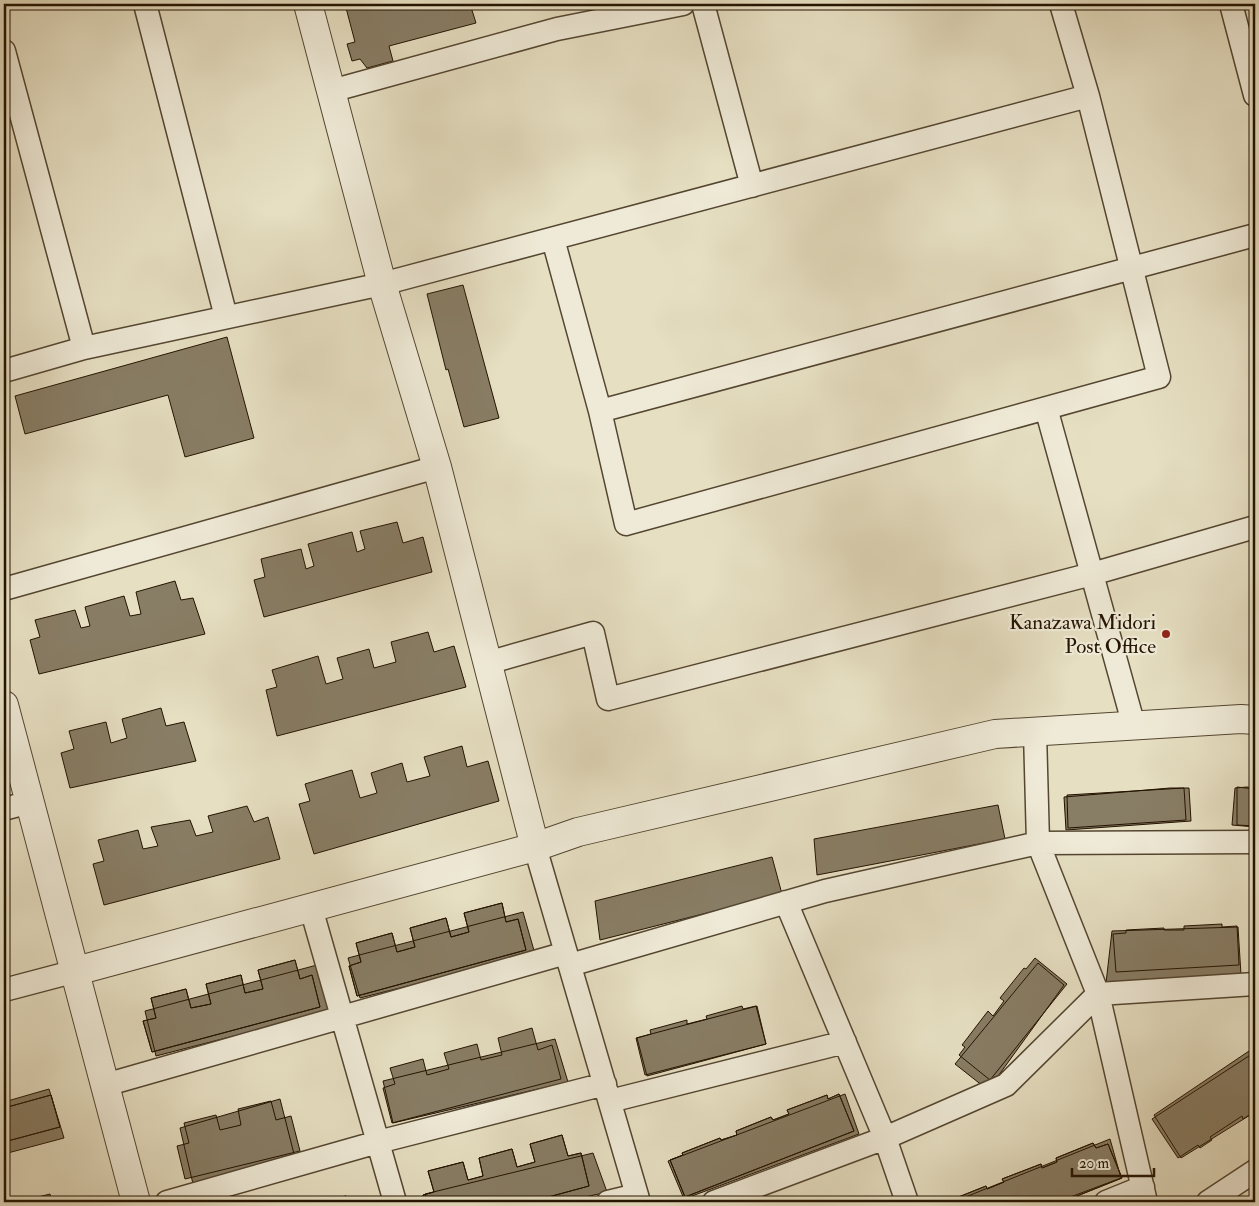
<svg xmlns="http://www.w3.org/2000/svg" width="1259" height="1206" viewBox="0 0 1259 1206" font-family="'IM FELL Double Pica',serif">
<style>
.building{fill:#887d65;stroke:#231301}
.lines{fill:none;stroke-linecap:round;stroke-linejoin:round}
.minor-casing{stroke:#544631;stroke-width:25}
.tertiary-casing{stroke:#544631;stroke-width:30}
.minor{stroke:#efead7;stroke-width:22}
.tertiary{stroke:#efead7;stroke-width:28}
.poi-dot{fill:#8f2418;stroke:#efead7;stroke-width:2}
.labels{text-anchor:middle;stroke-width:4.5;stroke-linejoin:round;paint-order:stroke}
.poi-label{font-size:21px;fill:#231301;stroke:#efead7;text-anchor:end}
</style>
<rect width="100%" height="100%" fill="#e6dfc2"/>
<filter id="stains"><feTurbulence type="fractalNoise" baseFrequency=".004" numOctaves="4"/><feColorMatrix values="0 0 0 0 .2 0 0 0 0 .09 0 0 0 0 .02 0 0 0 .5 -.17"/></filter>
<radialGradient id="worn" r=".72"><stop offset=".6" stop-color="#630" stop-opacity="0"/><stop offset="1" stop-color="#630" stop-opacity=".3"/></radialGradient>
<!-- building -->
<path class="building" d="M345,4H470L476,23L389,46L393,61L367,68L360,59L352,61L347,44L355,42Z
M463,285L499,418L464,427L448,369L446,370L427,294Z
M227,337L254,438L185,457L168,395L25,434L15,396Z
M397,522L403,543L423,537L432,572L264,617L254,580L265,577L261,559L301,549L306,569L314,566L308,544L352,532L357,552L365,549L360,531Z
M175,581L181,600L193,598L205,634L39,674L30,640L40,637L35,620L75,610L81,628L90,626L85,607L124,596L130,616L141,614L136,592Z
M428,632L434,652L454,646L466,687L277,736L266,690L277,687L272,670L318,656L326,684L343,679L337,658L369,649L374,668L396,662L391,642Z
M161,708L166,726L184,722L196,761L70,788L61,753L74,749L69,731L106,722L111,743L127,738L122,719Z
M462,746L467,767L488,761L499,801L314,854L299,804L310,801L305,784L352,770L360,798L377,793L371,773L402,763L407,782L430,776L424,757Z
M1237,787L1255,789V826L1237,825Z
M1247,787L1255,788V827L1232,825L1235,788Z
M1170,788H1189L1191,821L1066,830L1064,797Z
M1184,788L1186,820L1068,828L1067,795Z
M998,805L1005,839L817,875L814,839Z
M247,806L254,822L268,817L280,859L104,905L93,864L104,861L98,840L138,830L143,849L158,846L151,827L190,820L196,836L213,832L208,816Z
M772,857L782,894L600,940L595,901Z
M502,903L506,922L518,919L526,950L357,996L349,966L361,962L356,943L392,933L397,952L415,947L410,928L446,918L451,937L469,932L464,913Z
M502,903L506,922L518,919L526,950L357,996L349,966L361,962L356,943L392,933L397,952L415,947L410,928L446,918L451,937L469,932L464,913Z
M523,912L535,954L360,998L348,958Z
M1222,924V927L1237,926L1239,965L1116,972L1113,934L1126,933V930L1164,928V930H1184V926Z
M1238,927L1241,975L1106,983L1112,931Z
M1035,958L1067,984L990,1080L959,1055L965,1047L962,1045L988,1011L993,1016L1004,1001L1000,998L1024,968L1026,969Z
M295,960L300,979L312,975L320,1007L152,1052L143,1021L156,1018L151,998L186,989L191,1008L211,1004L206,984L241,975L245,993L263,989L258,970Z
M295,960L300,979L312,975L320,1007L152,1052L143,1021L156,1018L151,998L186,989L191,1008L211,1004L206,984L241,975L245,993L263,989L258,970Z
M1038,963L1064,985L988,1090L955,1064Z
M317,965L331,1011L156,1056L145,1011Z
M742,1006L743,1009L756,1006L766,1044L647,1076L637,1038L651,1034L650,1030L687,1020V1024L707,1019L706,1016Z
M757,1006L766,1044L645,1075L636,1038Z
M532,1028L538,1050L552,1045L561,1079L392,1123L383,1088L395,1084L390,1068L423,1059L427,1075L449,1069L444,1053L477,1044L481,1060L502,1055L498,1038Z
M555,1039L568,1082L393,1123L383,1081Z
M1255,1047V1112L1181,1158L1154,1115Z
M1255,1052V1107L1252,1109L1254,1112L1243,1119L1242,1116L1210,1137L1212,1140L1200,1148L1198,1145L1178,1158L1152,1119Z
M49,1089L64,1138L4,1154V1102Z
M839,1094L854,1131L685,1197L670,1160L683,1155L682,1153L720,1138L721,1140L737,1135L736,1131L771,1117L773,1120L789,1114L787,1110L827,1095L828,1099Z
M839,1094L854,1131L685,1197L670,1160L683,1155L682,1153L720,1138L721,1140L737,1135L736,1131L771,1117L773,1120L789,1114L787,1110L827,1095L828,1099Z
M845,1094L859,1134L684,1199L668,1161Z
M51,1095L60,1127L4,1142V1108Z
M51,1095L60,1127L4,1142V1108Z
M280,1099L294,1154L193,1184L180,1128Z
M271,1101L276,1120L291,1116L300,1151L185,1179L177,1146L189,1143L184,1123L216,1115L220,1130L241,1125L238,1109Z
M562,1135L568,1156L581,1153L589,1186L530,1202H425L423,1195L434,1192L428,1171L463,1162L468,1180L483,1176L479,1158L512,1149L517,1167L535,1162L530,1144Z
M562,1135L568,1156L581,1153L589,1186L530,1202H425L423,1195L434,1192L428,1171L463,1162L468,1180L483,1176L479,1158L512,1149L517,1167L535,1162L530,1144Z
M1110,1139L1121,1178L1057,1202H953Z
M1093,1143L1096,1148L1108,1144L1122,1178L1062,1202H951V1200L986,1186L987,1189L1004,1182L1002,1179L1041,1164L1042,1168L1057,1162L1056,1158Z
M1093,1143L1096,1148L1108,1144L1122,1178L1062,1202H951V1200L986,1186L987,1189L1004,1182L1002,1179L1041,1164L1042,1168L1057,1162L1056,1158Z
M593,1153L607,1192L564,1202H428L425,1194Z
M50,1194L52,1202H18Z
M346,1196L348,1202H323Z
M346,1196L348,1202H323Z"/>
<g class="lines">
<!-- minor casing -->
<g class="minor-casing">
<path id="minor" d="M145,4L226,317
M703,4L752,186
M1231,4L1255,95
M4,51L84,348
M331,91L557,29L683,4
M553,239L600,411L1255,235
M4,371L84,348L382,284L1088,96L1061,4
M1046,408L1134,726
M600,411L626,524L1159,377L1088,96
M4,589L437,467
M487,663L593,633L608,699L1092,574L1255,527
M1035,732L1038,843L1098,994L1146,1202
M4,809L30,802
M535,847L639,1202
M786,902L885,1138L907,1202
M311,908L395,1202
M570,965L825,891L1038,843L1255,842
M4,990L76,971
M105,1085L566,953
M610,1101L845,1042
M167,1202L378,1142L605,1084
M608,1202L637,1195
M714,1202L885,1138L1006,1085L1098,994L1255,984
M1106,1202L1143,1187
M1208,1202L1255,1171"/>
</g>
<!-- tertiary casing -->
<g class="tertiary-casing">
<path id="tertiary" d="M308,4L382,284L437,467L535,847
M4,705L136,1202
M76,971L535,847L578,832L995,734L1241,719L1255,720"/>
</g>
<!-- minor -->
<use href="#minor" class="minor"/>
<!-- tertiary -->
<use href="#tertiary" class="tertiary"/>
</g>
<!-- markers -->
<circle class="poi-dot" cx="1166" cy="634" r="5"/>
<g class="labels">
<!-- poi labels -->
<g class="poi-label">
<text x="1156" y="629">Kanazawa Midori<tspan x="1156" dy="24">Post Office</tspan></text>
</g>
</g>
<!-- margin -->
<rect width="1259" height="1206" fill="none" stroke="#e6dfc2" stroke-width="20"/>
<rect x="5" y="5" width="1249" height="1196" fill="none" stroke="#231301" stroke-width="2.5"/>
<rect x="10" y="10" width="1239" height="1186" fill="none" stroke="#231301"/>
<!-- scale -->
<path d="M1072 1168v8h82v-8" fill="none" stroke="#231301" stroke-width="2.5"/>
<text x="1079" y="1168" font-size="15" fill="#231301" stroke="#efead7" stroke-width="4" paint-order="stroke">20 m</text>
<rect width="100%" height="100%" filter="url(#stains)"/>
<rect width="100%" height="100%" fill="url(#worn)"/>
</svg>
